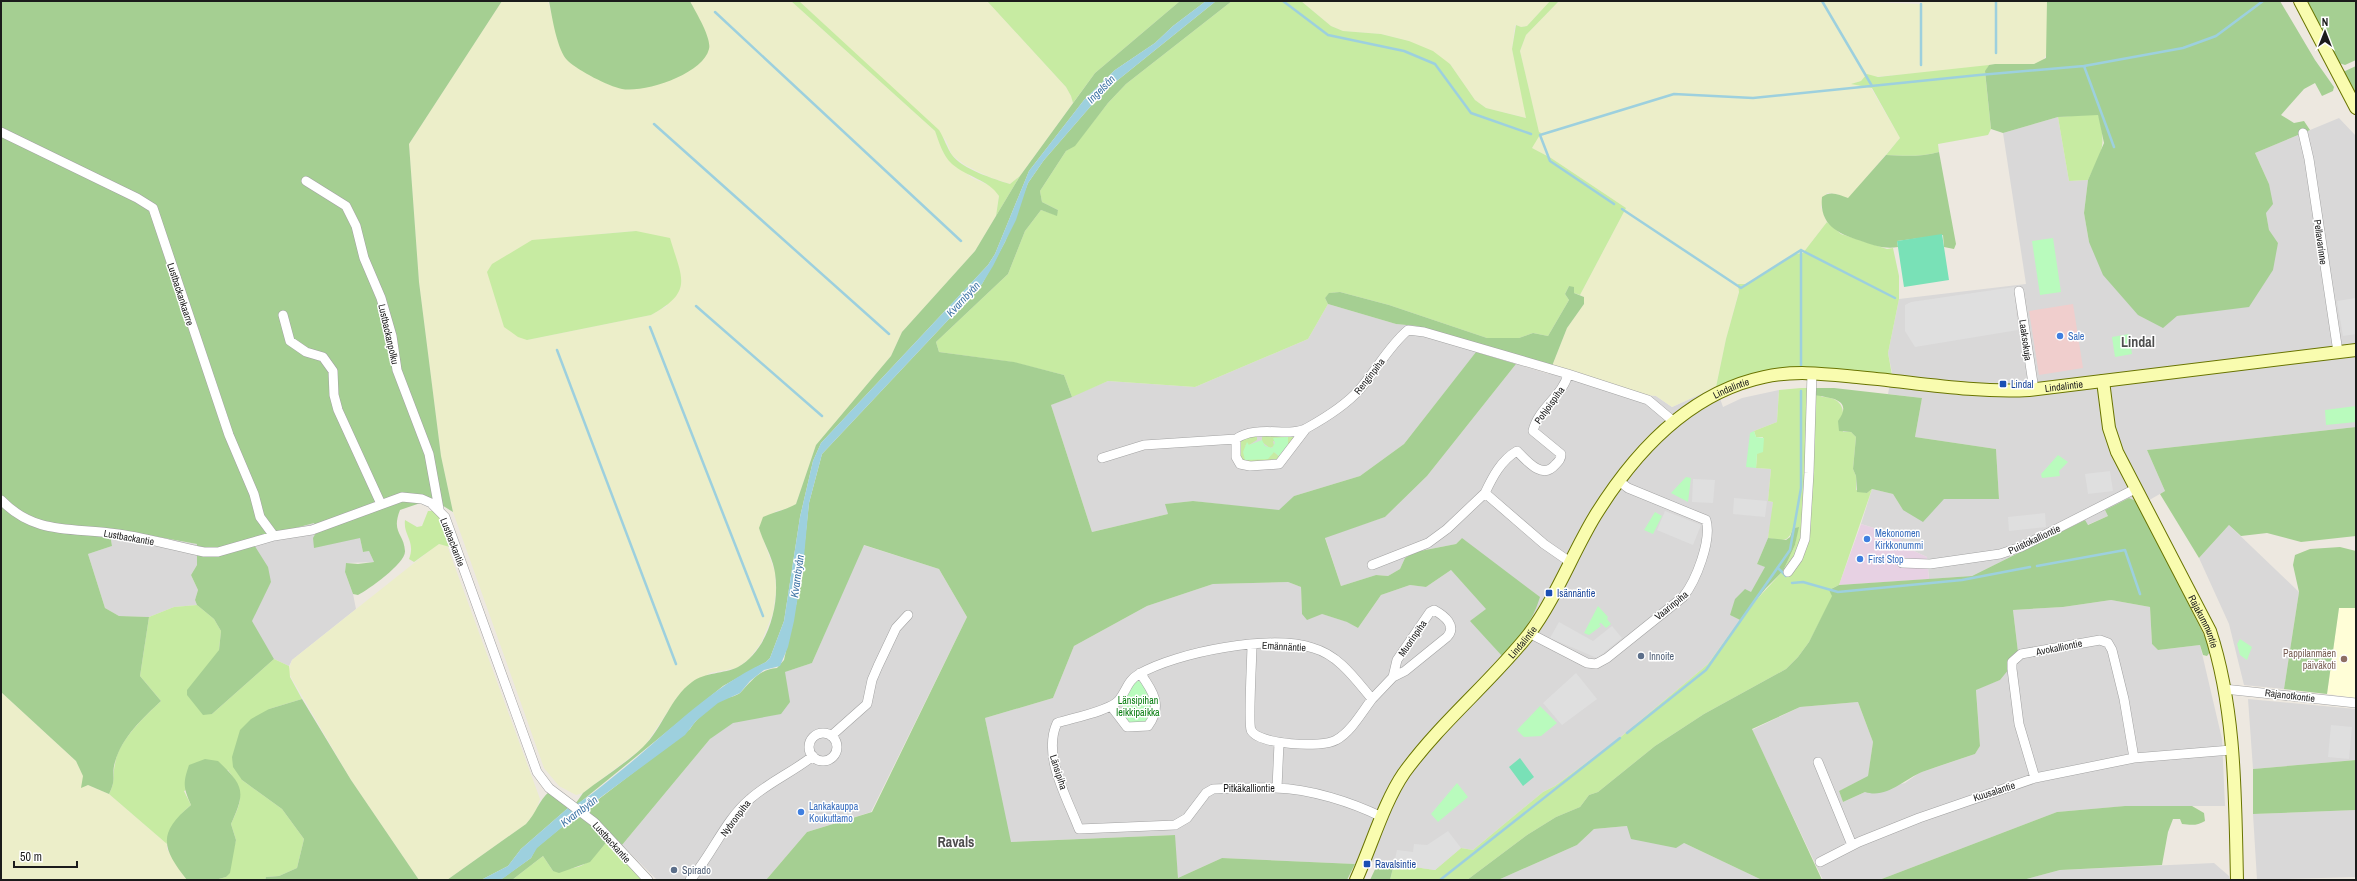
<svg xmlns="http://www.w3.org/2000/svg" width="2357" height="881" viewBox="0 0 2357 881" font-family="'Archivo Narrow',sans-serif">
<style>
.residential{fill:#d9d8d8}
.commercial{fill:#f0cecd}
.industrial{fill:#e7d1e3}
.education{fill:#fffed7}
.farmland{fill:#eceec9;fill-rule:evenodd}
.grass{fill:#c7eba2}
.forest{fill:#a5cf92}
.park{fill:#b9fbbd}
.pitch{fill:#79e1b7}
.parking{fill:#dfdfdf}
.water{fill:#9dd0de}
.lines{fill:none;stroke-linecap:round;stroke-linejoin:round}
.stream{stroke:#9dd0de;stroke-width:2.5}
.street-casing{stroke:#a2a2a2;stroke-width:10}
.secondary-casing{stroke:#697400;stroke-width:14}
.street{stroke:#fff;stroke-width:9}
.secondary{stroke:#f9fcaf;stroke-width:12}
.shop-dot{fill:#3f7fe0;stroke:#fff;stroke-width:1.5}
.transit-dot{fill:#1a4fb4;stroke:#fff;stroke-width:1.5}
.service-dot{fill:#5c6f8a;stroke:#fff;stroke-width:1.5}
.education-dot{fill:#8d6e63;stroke:#fff;stroke-width:1.5}
.labels{text-anchor:middle;stroke-width:3;stroke-linejoin:round;paint-order:stroke}
.street-label{font-size:10px;fill:#1b1b1b;stroke:#fff}
.shop-label{font-size:10px;fill:#366cbe;stroke:#fff;text-anchor:start}
.transit-label{font-size:10px;fill:#164399;stroke:#fff;text-anchor:start}
.education-label{font-size:10px;fill:#785e54;stroke:#fff;text-anchor:end}
.service-label{font-size:10px;fill:#4e5e75;stroke:#fff;text-anchor:start}
.park-label{font-size:10px;fill:#067c0e;stroke:#fff}
.water-label{font-size:11px;font-style:italic;fill:#4176a6;stroke:#fff}
.district-label{font-size:14px;font-weight:bold;fill:#4e4e4e;stroke:#fff}
</style>
<rect width="100%" height="100%" fill="#ede8e0"/>
<!-- residential -->
<path class="residential" d="M2058,117L2069,181L2088,180L2084,213L2089,242L2177,316L2249,306L2278,243L2269,231L2266,213L2269,184L2255,153L2339,118L2356,136V427L2147,450L2165,491L2139,506L2134,500L2129,498L2105,510L2108,516L2087,525L2085,520L1972,576L1929,579L1927,557L1914,551L1900,549L1886,539L1887,532L1861,524L1872,489L1893,494L1903,510L1944,499H1999L1996,449L1915,437L1922,398L1888,394L1892,373L1888,353L1899,299L2026,284L2003,133Z
M1328,304L1396,324L1417,326L1481,346L1404,444L1360,476L1294,496L1279,511L1193,501L1166,504L1168,514L1092,532L1051,405L1108,381L1195,387L1308,339Z
M1516,364L1549,374L1552,366L1647,395L1656,396L1672,407L1716,387L1723,407L1742,398L1779,390L1777,422L1754,431L1756,468L1771,469L1768,501L1773,502L1772,517L1768,538L1757,564L1766,567L1751,593L1730,615L1740,620L1708,664L1616,741L1555,786L1543,792L1473,850L1461,848L1435,870L1379,861L1355,864L1222,858L1178,878L1174,835L1010,842L985,718L1053,698L1074,646L1147,606L1213,584L1288,582L1301,587L1302,614H1322L1348,622L1358,628L1381,595L1410,585L1426,587L1451,570L1487,609L1488,640L1502,656L1522,634L1462,538L1456,544L1415,552L1405,558L1400,569L1388,576L1376,575L1341,586L1325,537L1385,517L1427,476Z
M314,523L317,531L360,538L363,552L369,551L374,562L346,563L345,572L353,594L356,609L292,660L289,666L274,659L251,621L271,582L251,540Z
M2229,525L2299,592L2284,689L2244,685L2229,624L2199,558Z
M109,528L197,544V565L191,575L198,590L195,600L197,605L174,607L149,617L119,616L105,608L88,554L112,546Z
M863,545L939,569L967,617L871,812L807,832L766,880H657L622,845L710,739L769,677L812,663Z
M2111,600L2150,607L2152,644L2158,650L2200,645L2222,739L2225,806H2126L2057,812L1879,880H1823L1752,730L1800,707L1858,702L1873,742L1868,777L1839,791L1843,802L1865,792L1905,783L1919,773L1975,754L1980,746L1976,689L2000,680L2008,660L2018,652L2013,610L2063,607Z
M2248,699L2356,709V760L2253,769Z
M2356,810V877L2257,880L2253,814Z
M1627,826L1684,843L1762,880H1498L1577,845L1594,829Z
M2214,863L2229,876L2230,880H2023L2060,870Z"/>
<!-- commercial -->
<path class="commercial" d="M2073,304L2083,368L2039,375L2029,311Z"/>
<!-- industrial -->
<path class="industrial" d="M1861,524L1887,532L1886,539H1901L1900,549L1914,551L1927,557L1929,579L1839,585Z"/>
<!-- education -->
<path class="education" d="M2339,607L2356,608V698L2327,694Z"/>
<!-- farmland -->
<path class="farmland" d="M502,1H548L560,45L708,39L690,1H791L935,131L944,154L972,178L993,187L999,196L996,216L975,251L902,332L891,356L816,445L796,504L788,509L776,511L759,528L775,572L776,591L773,613L761,643L749,659L737,668L710,673L678,696L644,747L583,793L576,795L559,786L544,768L453,512L441,456L419,282L409,144ZM636,231L667,306L651,315L527,340L599,234Z
M799,1H987L1066,87L1071,96L1073,103L1020,176L1010,184L989,177L965,165L952,155L946,140Z
M1301,1H1550L1527,26L1521,27L1515,25L1512,49L1527,118L1486,108L1475,100L1450,64L1409,41L1381,34L1343,31L1331,26Z
M1559,1H1847L1921,4L1922,1H2047L2048,53L2042,61L2034,64H1995L1980,68L1872,77L1852,84L1871,88L1900,138L1848,199L1836,194L1827,193L1821,207L1827,222L1803,253L1795,254L1746,284L1739,291L1726,339L1716,387L1672,407L1656,396L1647,395L1552,366L1567,328L1584,304V297L1580,295L1626,208L1551,158L1532,148L1539,132L1520,51L1526,35Z
M438,544L446,545L448,548L540,799L536,811L526,824L447,880H419L351,780L288,672L292,660Z
M1,692L76,761L88,785L109,794L167,844V849L187,880H1Z"/>
<!-- grass -->
<path class="grass" d="M791,1H799L939,130C944,138 947,148 952,155C962,169 994,179 1010,184L1020,176L996,216L999,196C989,180 967,177 952,164C943,156 939,142 935,131Z
M987,1H1180L1095,73L1073,103L1071,96L1066,87Z
M1232,1H1301L1331,26L1343,31L1381,34L1409,41L1433,51L1450,64L1475,100L1486,108L1526,118L1512,49L1516,25L1521,27L1527,26L1550,1H1559L1526,35L1520,51L1539,132L1541,133L1532,148L1551,158L1626,208L1580,295L1574,293L1569,286L1565,294L1569,300L1548,336L1533,333L1519,338H1487L1389,305L1340,292L1330,293L1325,298L1328,304L1308,339L1195,387L1108,381L1072,397L1064,375L1012,362L939,352L936,342L1008,274L1025,231L1041,210L1056,215L1058,210L1042,202L1040,191L1066,151L1075,145L1108,103L1126,84Z
M1989,65L1985,72L1991,129L1988,135L1938,144L1939,152C1923,157 1903,156 1886,155L1900,138L1872,88L1851,84L1861,81L1867,74L1878,77Z
M2098,114C2107,147 2102,150 2088,180L2069,181L2058,117Z
M1827,222L1841,234L1887,249L1893,248L1899,276V299L1888,353L1892,375C1823,367 1783,361 1716,387L1726,339L1739,292L1738,284H1746L1795,254L1803,253Z
M636,231L670,238C682,279 694,291 651,315L527,340L518,337L504,327L487,272L492,264L532,240Z
M1801,388H1813L1822,397C1834,397 1844,402 1843,416L1840,418L1843,432H1851L1856,437L1853,469L1856,476V490L1867,493L1872,489L1839,585L1829,590L1833,596L1809,642L1798,657L1786,669L1704,714L1655,746L1598,792L1589,795L1580,807L1556,817L1527,835L1467,880H1390L1394,864L1435,870L1461,848L1473,850L1543,792L1555,786L1616,741L1708,664L1748,609L1783,571L1795,545L1798,527L1793,528C1788,544 1782,540 1768,538L1773,502L1768,501L1771,469L1756,468L1757,454L1763,437H1756L1754,431L1777,422L1779,390Z
M1262,434L1296,435L1283,454L1281,453L1288,445L1273,441L1274,446L1270,448L1262,442Z
M1257,435V440L1249,445H1244L1274,452L1282,459L1247,463L1239,457L1241,440Z
M428,511H434L441,519L450,547L439,544L414,562L409,559C416,541 403,536 405,520L417,527L422,526Z
M197,605L214,619L221,631L212,714L274,659L289,666L290,677L302,699L269,709L242,780L282,809L304,839L297,868L279,876L266,877L265,880H215L226,877L236,840L231,824C243,798 244,793 228,770L184,791L191,805C181,813 166,831 167,844L109,794C116,781 112,777 115,764C118,741 145,716 161,701L140,676L149,617L174,607Z
M605,840L642,880H512L543,856L553,871C583,868 586,866 605,844Z"/>
<!-- forest -->
<path class="forest" d="M1,1H502L409,144L419,282L441,456L453,512L432,499L400,510C391,533 404,533 405,551C406,563 368,590 358,595L353,594L345,572L346,563L358,564L374,562L369,551L363,552L360,538L314,548L313,538L317,531L314,523L251,540L268,567L271,582L252,621L274,659L212,714L203,715L187,695V690L219,650L221,631L214,619L197,605L195,600L198,590L191,575L197,565V544L109,528L112,546L88,554L105,608L119,616L149,617L140,676L161,701C143,718 122,737 115,762C111,775 117,779 109,794L88,785L81,788L83,776L76,761L1,692Z
M549,1H690C695,11 712,38 709,49C703,74 645,93 622,89C608,86 579,71 568,61C557,51 552,16 549,1Z
M1180,1H1206L1173,26L1155,43L1115,70L1084,100L1029,171L995,254L988,265L821,443L813,461L800,517L784,621L770,658L766,662L723,686L578,804L576,803L583,793C602,778 625,764 643,747C663,728 670,698 692,682C705,672 724,674 738,667C768,650 780,605 775,573C773,558 763,542 759,528L763,517C774,512 786,510 796,504L816,445L891,356L902,332L975,251L1020,176L1095,73Z
M1216,1H1232L1126,84L1108,103L1075,146L1066,151L1040,191L1042,202L1058,210L1057,216L1041,210L1025,231L1008,274L936,342L939,352L1014,362L1064,375L1072,397L1051,405L1092,532L1168,514L1165,504L1193,501L1279,510L1294,496L1360,476L1404,444L1476,352L1516,364L1427,476L1385,517L1325,538L1341,586L1376,575L1388,576L1400,569L1405,558L1415,552L1456,544L1462,538L1540,597C1533,621 1519,638 1502,656L1470,621L1486,609L1451,570L1426,587L1410,585L1381,595L1358,628L1347,622L1322,614L1307,620L1302,614L1301,587L1288,582L1213,584L1147,606L1074,646L1053,698L985,718L1011,842L1175,835L1178,878L1222,858L1355,864L1347,880H766L807,832L872,812L967,617L939,569L864,545L812,663L785,672L790,702L781,714L733,723L710,739L622,845L586,809L690,729C697,718 710,706 722,700C727,697 735,697 740,693C751,682 759,669 777,668L784,660L800,587L809,503L822,454L982,284L1005,242L1028,183L1044,160L1103,92Z
M2047,1H2280L2315,60L2334,87L2333,91L2322,96L2315,83L2304,89L2281,115L2294,123L2304,121L2310,130L2255,153L2269,184L2273,204L2266,213L2269,230L2278,243L2273,270L2249,307L2177,316L2163,328L2138,315L2103,275L2089,242L2084,213L2088,180L2104,143L2098,115L2058,117L2003,133L1991,129L1985,71L1989,65L1995,64H2034L2046,58Z
M2306,1H2356V60L2345,65L2339,63Z
M2356,66V99L2343,72Z
M1939,152L1956,244L1954,249L1944,247L1943,235L1897,241L1898,247C1885,249 1876,246 1864,242C1840,234 1819,227 1822,197C1831,190 1839,195 1848,198L1886,155C1903,156 1923,157 1939,152Z
M1569,286L1574,287V293L1584,297V304L1567,328L1552,366L1417,326L1396,324L1328,304L1325,298L1329,293L1340,292L1389,305L1487,338H1519L1533,333L1548,336L1569,300L1565,294Z
M1813,388H1834L1922,398L1915,437L1996,449L1999,499H1944L1923,522L1903,510L1893,494L1872,489L1867,493L1857,492L1856,476L1853,469L1856,437L1851,432L1839,431L1838,421C1854,399 1830,398 1815,395Z
M2356,427V536L2301,542L2267,533L2241,536L2229,525L2199,558L2160,494L2165,491L2147,450Z
M2129,498L2134,500L2139,506L2205,637L2210,652L2207,656L2203,655L2200,645L2158,650L2152,644L2150,607L2111,600L2063,607L2013,610L2018,652L2008,660L2009,669L2000,680L1976,690L1980,746L1975,754C1957,760 1939,766 1922,772C1904,779 1887,799 1865,792L1843,802L1839,791L1868,776L1873,742L1858,702L1800,707L1752,729L1822,880H1762L1684,843L1676,848L1631,839L1627,826L1594,829L1577,845L1498,880H1467L1527,835L1556,817L1580,807L1589,795L1598,792L1655,746L1704,714L1786,669L1798,657L1809,642L1832,596L1829,590L1839,585L1972,576L2085,520L2088,525L2108,516L2105,510Z
M1799,527L1795,545L1783,571L1766,588L1740,620L1730,615L1735,599L1745,589L1751,592L1765,567L1757,564L1768,538L1786,540L1790,537L1793,528Z
M2340,547L2356,551V608H2339L2327,694L2284,689L2299,592L2293,565L2295,555L2310,549Z
M302,699L351,780L419,880H265L266,877L279,876L297,868L304,839L282,809L242,780L233,767L232,757L240,730L251,719L269,709Z
M205,759L218,761C244,786 246,791 231,824L236,840L230,873L226,877L215,880H187C163,849 156,834 191,805C183,787 183,783 189,765Z
M2356,760V810L2253,814V769Z
M550,791L568,808L521,849L508,866L481,880H447L526,824C537,812 538,801 550,791Z
M2125,806H2192L2204,813L2205,821C2197,826 2191,825 2182,824L2180,819H2173L2168,832L2162,865L2060,870L2023,880H1879L2057,812Z
M578,814L590,822L605,840V844L590,862L559,873L553,871L543,856L512,880H500L531,858L536,848Z
M1379,861L1394,864L1390,880H1370Z"/>
<!-- park -->
<path class="park" d="M2053,238L2061,292L2040,295L2032,241Z
M2129,334L2132,354L2115,357L2112,337Z
M2356,406V422L2326,425L2325,410Z
M1754,431L1756,437L1764,438L1763,452L1757,454L1756,468L1746,467L1750,433Z
M1288,437V445L1279,456L1274,452L1268,459L1245,460L1243,452L1247,442L1249,445L1262,440L1265,446L1272,448L1275,443L1273,438Z
M2058,455L2068,462L2059,471L2060,476L2042,478L2041,474Z
M1686,477L1691,478L1688,502L1671,493Z
M1655,512L1662,516L1653,534L1644,530Z
M1598,606L1608,617L1607,619L1611,624L1606,628L1601,623L1599,624L1601,626L1589,635L1584,633Z
M2240,639L2252,647L2247,660L2240,655L2237,644Z
M1138,681L1142,682L1153,703L1147,721L1143,723H1127C1119,707 1123,696 1132,682Z
M1540,706L1557,723L1541,736L1524,737L1517,730Z
M1457,783L1468,797L1438,822L1431,814Z"/>
<!-- pitch -->
<path class="pitch" d="M1942,234L1949,280L1904,287L1897,241Z
M1520,758L1534,777L1523,786L1509,767Z"/>
<!-- parking -->
<path class="parking" d="M2014,287L2018,330L1915,347L1905,331V305L1911,302Z
M2356,298V334L2343,336L2337,301Z
M2110,471L2113,491L2088,494L2085,474Z
M1693,479L1715,480L1713,503L1692,502Z
M1734,498L1767,501L1765,517L1733,514Z
M1665,511L1701,525L1693,545L1657,530Z
M2045,513L2046,527L2009,531L2008,517Z
M1559,622L1593,641L1612,626L1622,638L1597,658L1550,638Z
M1576,673L1597,699L1562,725L1543,703Z
M2331,725L2352,727L2349,759L2328,757Z
M1448,831L1461,848L1435,870L1394,864L1397,850L1413,852L1414,844L1427,845Z"/>
<!-- water -->
<path class="water" d="M1206,1H1216L1103,92L1044,160L1028,183L1016,220L993,266L982,284L822,454L809,503L804,557L794,621L788,647L780,666L764,670L750,681L740,693L718,703L696,721L685,735L578,814L537,848L531,858L505,877L500,880H481L508,866L521,849L568,808C585,801 599,788 613,777C663,738 708,688 766,662L770,658L784,621L800,517L813,461L821,443L988,265L995,254L1029,171L1084,100L1115,70L1155,43L1173,26Z"/>
<g class="lines">
<!-- stream -->
<path class="stream" d="M1283,1L1328,35L1404,51L1435,64L1471,113L1531,134
M1822,1L1872,86
M1996,1V53
M1921,4V65
M715,12L961,241
M2084,66L2114,147
M654,124L889,334
M1614,204L1550,161L1540,135L1674,94L1753,98L1979,75L2084,66L2183,48L2216,36L2263,1
M1622,209L1741,288L1801,250V365
M1801,250L1895,298
M696,306L822,416
M650,327L763,616
M557,350L676,664
M2037,566L2125,550L2140,594
M1778,568L1786,576
M1792,583L1803,582L1838,592L1962,580L2030,567
M1627,733L1706,670L1790,550L1801,488V391
M1440,880L1620,738"/>
<!-- street casing -->
<g class="street-casing">
<path id="street" d="M1,132L137,198L153,208L229,435L254,494L260,517L274,536
M2303,133L2309,159L2338,352
M306,181L346,206L356,226L364,258L381,298L392,336L397,370L429,454L439,509
M2019,291L2034,390
M283,315L290,341L306,352L323,357L333,371L334,395L338,410L381,504
M1236,439V457L1240,464L1250,466L1279,464L1305,430
M1102,458L1144,445L1236,439C1256,424 1290,438 1307,428C1325,418 1346,405 1360,389C1377,369 1389,346 1408,330L1424,332L1568,374L1648,400L1673,421
M1485,493C1492,478 1501,460 1517,451C1527,461 1542,480 1555,465C1559,461 1561,459 1561,454L1533,431C1538,408 1563,396 1568,374
M1,500C36,536 73,527 118,534C147,538 175,546 204,552H218L274,536L312,530L402,497L422,499L431,503L445,517L537,772L549,788L594,822L648,880
M1902,563L1930,564L2000,554L2021,547L2135,489
M1372,565L1428,543L1447,529L1485,493L1544,544L1570,562
M1788,572L1798,558L1805,539L1809,473L1812,373
M1529,633L1587,663L1596,664L1607,658L1683,597C1696,581 1712,540 1706,520L1628,488L1619,481
M1252,645C1252,658 1248,723 1251,730C1258,745 1323,748 1336,740C1351,732 1362,712 1372,699C1356,680 1339,655 1313,648C1271,634 1177,652 1139,674C1127,681 1127,690 1119,700C1110,711 1072,718 1057,723C1042,756 1067,797 1079,829L1175,825L1187,818L1206,793L1213,789C1234,788 1255,787 1275,788C1311,789 1351,802 1382,817
M2224,689L2356,703
M1372,699L1393,677L1405,671L1447,637C1457,626 1445,616 1434,610L1430,612L1397,660L1393,677
M1111,706L1127,727L1148,726C1163,706 1153,691 1140,673
M809 747a14 14 0 1 1 28 0a14 14 0 1 1-28 0Z
M831,736L867,704L872,680L878,666L896,628L908,615
M1818,762L1852,845
M2035,778L2019,724L2012,669V662L2021,654L2100,640L2108,643L2112,650L2124,699L2134,758
M1277,788L1279,743
M1820,862L1859,842L1919,818L2035,778L2134,758L2231,750
M690,880C712,855 725,820 750,799C769,782 793,772 813,756"/>
</g>
<!-- secondary casing -->
<g class="secondary-casing">
<g id="secondary">
<path d="M2300,1L2356,108"/>
<path id="s1" d="M2103,381L2109,428L2117,452L2210,631C2236,710 2235,798 2237,880"/>
<path id="s2" d="M1356,880C1371,847 1384,802 1404,773C1441,722 1490,683 1529,634C1556,598 1572,554 1595,516C1634,453 1688,393 1764,377C1795,370 1826,374 1857,377C1914,382 1972,393 2029,390L2356,350"/>
</g>
</g>
<!-- street -->
<use href="#street" class="street"/>
<!-- secondary -->
<use href="#secondary" class="secondary"/>
</g>
<!-- markers -->
<g class="shop-dot">
<circle cx="2060" cy="336" r="4"/>
<circle cx="1867" cy="539" r="4"/>
<circle cx="1860" cy="559" r="4"/>
<circle cx="801" cy="812" r="4"/>
</g>
<g class="transit-dot">
<rect x="1999" y="380" width="8" height="8" rx="2"/>
<rect x="1545" y="589" width="8" height="8" rx="2"/>
<rect x="1363" y="860" width="8" height="8" rx="2"/>
</g>
<g class="service-dot">
<circle cx="1641" cy="656" r="4"/>
<circle cx="674" cy="870" r="4"/>
</g>
<circle class="education-dot" cx="2344" cy="659" r="4"/>
<g class="labels">
<!-- street labels -->
<g class="street-label">
<text transform="translate(2321 242) rotate(82)" y="4">Pellavarinne</text>
<text transform="translate(181 294) rotate(72)" y="4">Lustbackankaarre</text>
<text transform="translate(389 334) rotate(77)" y="4">Lustbackanpolku</text>
<text transform="translate(2026 340) rotate(82)" y="4">Laaksokuja</text>
<text transform="translate(1369 376) rotate(-52)" y="4">Renginpiha</text>
<text dy="4" stroke="none"><textPath href="#s2" startOffset="966">Lindalintie</textPath></text>
<text dy="4" stroke="none"><textPath href="#s2" startOffset="630">Lindalintie</textPath></text>
<text transform="translate(1549 405) rotate(-54)" y="4">Pohjoispiha</text>
<text transform="translate(129 537) rotate(10)" y="4">Lustbackantie</text>
<text transform="translate(2034 539) rotate(-25)" y="4">Puistokalliontie</text>
<text transform="translate(453 542) rotate(69)" y="4">Lustbackantie</text>
<text transform="translate(1671 605) rotate(-39)" y="4">Vaarinpiha</text>
<text dy="4" stroke="none"><textPath href="#s1" startOffset="263">Rajakummuntie</textPath></text>
<text transform="translate(1412 638) rotate(-55)" y="4">Muorinpiha</text>
<text dy="4" stroke="none"><textPath href="#s2" startOffset="294">Lindalintie</textPath></text>
<text transform="translate(1284 646) rotate(3)" y="4">Emännäntie</text>
<text transform="translate(2059 647) rotate(-11)" y="4">Avokalliontie</text>
<text transform="translate(2290 695) rotate(7)" y="4">Rajanotkontie</text>
<text transform="translate(1059 772) rotate(72)" y="4">Länsipiha</text>
<text x="1249" y="792">Pitkäkalliontie</text>
<text transform="translate(1994 791) rotate(-18)" y="4">Kuusalantie</text>
<text transform="translate(735 818) rotate(-53)" y="4">Nybronpiha</text>
<text transform="translate(612 842) rotate(48)" y="4">Lustbackantie</text>
</g>
<!-- shop labels -->
<g class="shop-label">
<text x="2068" y="340">Sale</text>
<text x="1875" y="537">Mekonomen<tspan x="1875" dy="12">Kirkkonummi</tspan></text>
<text x="1868" y="563">First Stop</text>
<text x="809" y="810">Lankakauppa<tspan x="809" dy="12">Koukuttamo</tspan></text>
</g>
<!-- transit labels -->
<g class="transit-label">
<text x="2011" y="388">Lindal</text>
<text x="1557" y="597">Isännäntie</text>
<text x="1375" y="868">Ravalsintie</text>
</g>
<!-- education labels -->
<g class="education-label">
<text x="2336" y="657">Pappilanmäen<tspan x="2336" dy="12">päiväkoti</tspan></text>
</g>
<!-- service labels -->
<g class="service-label">
<text x="1649" y="660">Innoite</text>
<text x="682" y="874">Spirado</text>
</g>
<!-- park labels -->
<g class="park-label">
<text x="1138" y="704">Länsipihan<tspan x="1138" dy="12">leikkipaikka</tspan></text>
</g>
<!-- water labels -->
<g class="water-label">
<text transform="translate(1101 89) rotate(-45)" y="4">Ingelsån</text>
<text transform="translate(963 299) rotate(-47)" y="4">Kvarnbyån</text>
<text transform="translate(797 576) rotate(-82)" y="4">Kvarnbyån</text>
<text transform="translate(579 811) rotate(-37)" y="4">Kvarnbyån</text>
</g>
<!-- district labels -->
<g class="district-label">
<text x="2138" y="347">Lindal</text>
<text x="956" y="847">Ravals</text>
</g>
</g>
<!-- border -->
<rect width="2357" height="881" fill="none" stroke="#1b1b1b" stroke-width="4"/>
<!-- north arrow -->
<g transform="translate(2325 32)" stroke="#ffffff" stroke-width="3" paint-order="stroke">
<path d="M0-3L7 15L0 10L-7 15Z" fill="#1b1b1b"/>
<text y="-6" font-size="11" font-weight="bold" text-anchor="middle" fill="#1b1b1b">N</text>
</g>
<!-- scale -->
<path d="M14 861v6h63v-6" fill="none" stroke="#1b1b1b" stroke-width="2"/>
<text x="20" y="861" font-size="12" fill="#1b1b1b" stroke="#ffffff" stroke-width="3" paint-order="stroke">50 m</text>
</svg>
